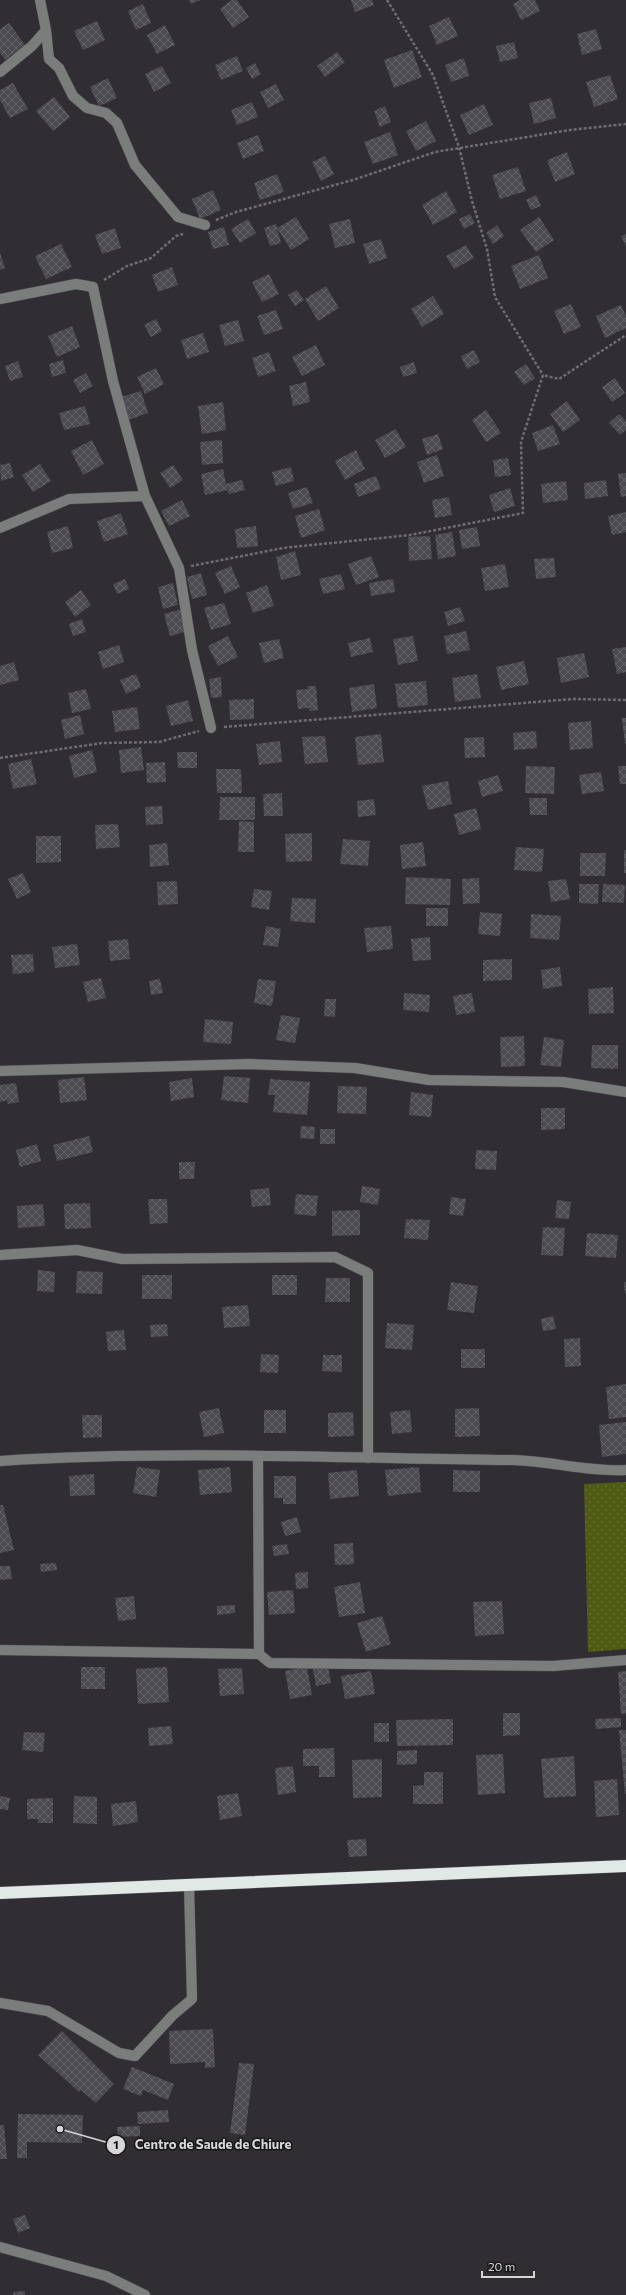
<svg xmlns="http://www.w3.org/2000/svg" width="626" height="2295" viewBox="0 0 626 2295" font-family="Commissioner,sans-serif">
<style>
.grass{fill:url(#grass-dots)}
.building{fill:url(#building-cross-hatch)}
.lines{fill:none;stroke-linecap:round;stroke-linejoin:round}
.minor-casing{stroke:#4f4c51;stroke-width:11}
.highway-casing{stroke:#4f4c51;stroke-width:13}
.path{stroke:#6f6d71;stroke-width:2.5;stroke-dasharray:3 2;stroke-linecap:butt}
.minor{stroke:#7a7d7c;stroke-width:10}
.highway{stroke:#e1e9e6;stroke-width:12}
.leader{fill:none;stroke:#d6d5d8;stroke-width:1.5}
.callout-dot{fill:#d6d5d8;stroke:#181719;stroke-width:1.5}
.mark-label{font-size:12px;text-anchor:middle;font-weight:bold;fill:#111}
.callout-label{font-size:13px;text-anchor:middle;font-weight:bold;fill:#d6d5d8;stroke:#181719;stroke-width:3;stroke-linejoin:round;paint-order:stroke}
</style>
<defs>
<pattern id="grass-dots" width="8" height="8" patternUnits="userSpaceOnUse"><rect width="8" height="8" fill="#4f5a12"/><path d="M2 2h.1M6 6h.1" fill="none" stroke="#687134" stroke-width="1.8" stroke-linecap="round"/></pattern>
<pattern id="building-cross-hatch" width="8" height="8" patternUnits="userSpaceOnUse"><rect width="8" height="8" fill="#4b4a50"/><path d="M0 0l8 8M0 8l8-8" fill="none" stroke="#646368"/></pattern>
</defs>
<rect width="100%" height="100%" fill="#312e33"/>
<!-- grass -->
<path class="grass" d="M626,1482V1649L588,1652L584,1484Z"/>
<!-- building -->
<path class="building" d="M189,0H201L191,4Z
M232,0H237L249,17L233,28L220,9Z
M351,0H372L374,5L355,12Z
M520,0H535L540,11L521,20L513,4Z
M143,4L151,23L136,30L128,11Z
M449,17L458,36L437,45L429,26Z
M97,21L105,40L83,50L74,31Z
M9,23L25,45L5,60L0,53V29Z
M165,25L175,45L157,54L147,35Z
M596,29L602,49L582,55L577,34Z
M514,42L518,58L500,62L496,46Z
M412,50L422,77L394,88L384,60Z
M337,52L345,62L325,77L317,66Z
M237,56L243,71L221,80L215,65Z
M464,58L469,76L451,82L445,65Z
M255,63L261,74L252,79L246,68Z
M162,66L171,83L154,92L145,74Z
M610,75L618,99L594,107L586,82Z
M108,78L117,98L99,106L90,87Z
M13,83L28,109L10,118L0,100V90Z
M276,84L284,100L268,108L260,92Z
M54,97L70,117L53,131L36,111Z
M551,98L556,118L534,124L529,103Z
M252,102L258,117L237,125L231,110Z
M484,104L493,125L469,135L460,115Z
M385,106L391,122L380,127L374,111Z
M426,121L436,141L416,151L406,131Z
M390,132L398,155L373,164L364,142Z
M258,135L264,151L243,159L237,143Z
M567,152L575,174L555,182L547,160Z
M325,156L334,174L321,181L312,162Z
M518,167L526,191L500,199L492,175Z
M277,174L284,192L260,200L254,183Z
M213,190L221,210L200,219L192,199Z
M446,191L457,212L433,225L422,205Z
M536,195L541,206L531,210L526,200Z
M470,214L475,223L464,229L459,219Z
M296,217L309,239L291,250L277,228Z
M539,217L554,240L536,252L520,230Z
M248,219L256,233L240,243L231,229Z
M350,219L355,243L335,248L329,224Z
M276,224L281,243L270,246L264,228Z
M497,225L504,236L493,244L486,233Z
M224,227L229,245L213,249L208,232Z
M115,228L121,248L102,254L95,235Z
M626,234V246L621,236Z
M381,239L387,258L369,264L363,244Z
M61,244L72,267L46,279L35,256Z
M466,245L474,258L454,269L446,256Z
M0,253L5,268L0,270Z
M539,255L548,278L520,289L511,266Z
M172,267L178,285L158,292L152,275Z
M269,274L279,294L262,302L252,282Z
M326,286L339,308L318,321L305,299Z
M297,290L304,300L295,306L288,295Z
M433,296L444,314L422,327L411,309Z
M571,304L581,327L564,334L554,311Z
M621,305L626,316V328L605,338L596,316Z
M276,310L283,329L264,335L257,316Z
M156,319L162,331L151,337L144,325Z
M238,320L244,341L225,346L219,325Z
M72,326L80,347L57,357L48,336Z
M203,333L209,352L187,359L181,340Z
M316,345L325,365L302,376L292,357Z
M474,350L480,362L467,369L461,356Z
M269,352L276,371L258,377L252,358Z
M63,360L66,373L52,377L49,364Z
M18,361L23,377L10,381L5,366Z
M414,362L417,373L403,377L400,367Z
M526,364L535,378L524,385L514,372Z
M156,368L164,384L145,394L137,377Z
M86,373L93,386L80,393L73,380Z
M615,378L625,393L612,402L602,387Z
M306,382L310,402L293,406L289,386Z
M141,391L148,413L128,420L121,397Z
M567,401L580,420L563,432L550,414Z
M223,402L226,430L202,434L198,406Z
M85,406L90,424L64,430L59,413Z
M486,410L501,433L486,442L472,420Z
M619,414L626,421V430L620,435L609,423Z
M553,425L560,444L538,451L532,433Z
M396,429L406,447L385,458L375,440Z
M438,434L443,449L427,455L422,439Z
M92,440L104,464L83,475L71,451Z
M222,440L223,463L202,465L200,442Z
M356,450L365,469L345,480L335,461Z
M437,455L444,476L424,483L417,462Z
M508,458L511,475L495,477L493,460Z
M10,463L14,477L1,481L0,465Z
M40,464L51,481L33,492L22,475Z
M173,465L183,480L170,488L160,473Z
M291,467L294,481L276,486L272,472Z
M223,469L226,484L242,480L245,490L229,494L228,490L205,495L201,474Z
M626,473V496L621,497L618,474Z
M376,476L381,489L358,497L354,484Z
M606,480L608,496L585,499L584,483Z
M566,481L568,500L543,503L541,484Z
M307,487L313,503L293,509L288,493Z
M510,488L515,506L494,512L489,495Z
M449,497L452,515L435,518L432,500Z
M182,500L190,516L169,526L161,511Z
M319,509L325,530L301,538L295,516Z
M626,512V532L612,535L608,516Z
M121,513L128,534L104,542L97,521Z
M68,526L73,548L52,553L47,532Z
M256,526L258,546L237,548L235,529Z
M477,527L480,546L462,549L459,530Z
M452,532L456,556L438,559L435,535Z
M430,536L432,559L409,561L408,537Z
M295,551L301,575L281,580L276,557Z
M371,556L379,577L356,585L348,564Z
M554,558L556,577L536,579L534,559Z
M505,564L509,587L485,591L481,568Z
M231,566L240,587L225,594L215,573Z
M201,573L207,595L192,599L187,577Z
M341,574L345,589L323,594L319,579Z
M125,579L129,589L117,594L113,584Z
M393,579L395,592L371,596L369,583Z
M173,583L178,605L163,609L158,587Z
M267,585L274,606L253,613L246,593Z
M81,590L91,605L75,617L65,602Z
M224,603L231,624L211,630L204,608Z
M460,607L465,621L448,626L444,612Z
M182,609L188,631L170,636L164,614Z
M82,619L86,632L73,636L69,624Z
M466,631L470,650L447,654L444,636Z
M228,636L238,657L218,666L208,646Z
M413,636L418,661L398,665L393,639Z
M370,638L373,652L351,657L348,643Z
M279,639L284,658L264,663L259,643Z
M119,645L124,662L103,669L98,652Z
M626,647V672L617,674L612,649Z
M584,653L589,677L561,683L557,658Z
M524,661L529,684L501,690L496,667Z
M14,662L19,680L0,685V666Z
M136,674L141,687L126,694L120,680Z
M477,674L481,698L455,702L452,678Z
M221,677L222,697L211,698L209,679Z
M426,681L428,705L398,708L395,684Z
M374,684L377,708L352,712L349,688Z
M307,686H316L318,710L310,711L309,708L298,709L296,690L308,689Z
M86,689L91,709L72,713L68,693Z
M254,699V719L230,720L229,700Z
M188,700L193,721L171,726L166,706Z
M137,707L140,729L115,732L112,711Z
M80,715L84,734L65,739L61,720Z
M622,718H626V744H625Z
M591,721L593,748L570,750L568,723Z
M536,731L537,748L514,750L513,733Z
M381,734L384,762L358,765L355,737Z
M325,736L328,762L305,764L302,737Z
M484,737L485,757L465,758L464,738Z
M280,741L282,762L259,765L256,744Z
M141,747L144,770L121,773L119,750Z
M92,750L97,772L74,778L69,756Z
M177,752H197V768H178Z
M31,759L37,784L13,789L8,764Z
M165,762L166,782L147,783L146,763Z
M526,766L555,767L554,794L525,793Z
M618,766H626V784H620Z
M216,769H241L242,793H217Z
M601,772L604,791L582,794L579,775Z
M498,775L503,791L482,797L478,781Z
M448,781L452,804L428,810L422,786Z
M282,793L283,816H264L263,794Z
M220,797H255V820H219Z
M529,798H547V815H530Z
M374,799L376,815L358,817L357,801Z
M162,806L163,824L146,825L145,807Z
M476,808L481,829L459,835L454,814Z
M239,821L254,822V852H238Z
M118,824L120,847L96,849L95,825Z
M312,833V861L286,862L285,834Z
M36,836H61V862L36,863Z
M343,839L370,841L368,866L340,864Z
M423,842L426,866L402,869L400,845Z
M167,843L169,865L150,867L149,845Z
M516,847L544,849L542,872L514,870Z
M624,850H626V873H624Z
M580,853H606L605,876H580Z
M23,873L31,892L17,899L8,879Z
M406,877L451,879L450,905L405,904Z
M479,878L480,903L463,904L462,879Z
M566,879L570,899L551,902L548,881Z
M177,881L178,904L158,905L157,882Z
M579,884H599L598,904L579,903Z
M603,884L625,885L624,903L602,902Z
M254,889L272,891L269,910L251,907Z
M292,898L316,899L315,923L290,921Z
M426,908H448V926H426Z
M480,912L502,914L500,936L478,934Z
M531,914L561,916L559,940L530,938Z
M266,926L281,929L278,947L263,945Z
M391,926L393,949L367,952L364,928Z
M430,937L431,960L413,961L411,939Z
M128,939L130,959L110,961L108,941Z
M77,944L80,965L55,968L52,947Z
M33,954L34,972L13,974L11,955Z
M512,959V980L483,981V960Z
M560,967L562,986L543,989L541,970Z
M101,978L106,998L88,1002L83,982Z
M160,979L163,993L151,995L149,981Z
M258,979L276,981L272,1006L254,1003Z
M613,987L614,1013L589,1014L588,989Z
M404,993L430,995L429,1012L403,1010Z
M472,993L475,1012L456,1015L453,996Z
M325,999H336L335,1017L324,1016Z
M281,1015L300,1018L295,1043L276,1040Z
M205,1019L233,1022L231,1044L203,1042Z
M524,1036L525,1066L501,1067L500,1037Z
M544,1037L564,1040L561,1067L540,1065Z
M592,1045H618V1069L591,1068Z
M224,1076L250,1078L248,1103L221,1100Z
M84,1077L87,1100L60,1103L58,1080Z
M192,1078L194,1097L171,1101L169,1082Z
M270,1079L310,1082L307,1115L273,1112L275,1095H268Z
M16,1083L19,1102L8,1104L7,1100L0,1102V1085Z
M338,1086L367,1087L366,1114L337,1113Z
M411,1092L433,1095L431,1117L409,1115Z
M541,1108H565V1129L541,1130Z
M301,1126L315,1127L314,1139L300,1138Z
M320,1129H335V1144H320Z
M89,1136L93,1152L57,1161L53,1145Z
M37,1144L41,1161L20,1167L16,1150Z
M476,1150L497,1151L496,1170L475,1169Z
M179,1162H195L194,1179H179Z
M362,1186L380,1189L378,1205L360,1202Z
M269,1188L271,1205L252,1207L250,1190Z
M296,1194L318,1196L316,1216L294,1214Z
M451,1197L466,1199L463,1216L449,1214Z
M148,1199H167L168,1223L150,1224Z
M557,1200L571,1202L569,1219L555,1218Z
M90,1203L91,1228L65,1229L64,1204Z
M43,1204L45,1226L18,1228L17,1206Z
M360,1210V1235L332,1236V1211Z
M406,1219L430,1220L428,1240L404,1238Z
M543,1227L565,1228L563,1256L541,1255Z
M587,1233L618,1235L616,1258L585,1256Z
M38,1270L55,1272L54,1292L37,1291Z
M77,1271L103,1272L102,1294L76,1293Z
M142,1275H172V1299H142Z
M272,1275H297V1295H272Z
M326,1278H350V1302H325Z
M451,1282L478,1286L474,1313L447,1310Z
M624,1282H626V1293L625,1294Z
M248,1305L250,1326L224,1328L222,1307Z
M553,1316L556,1329L543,1331L541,1319Z
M387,1323L414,1325L412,1350L385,1348Z
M167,1324L168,1336L151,1337L150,1325Z
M124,1330L126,1350L108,1351L106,1332Z
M580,1338L581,1366L565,1367L564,1339Z
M461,1349H485V1368H461Z
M261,1354L279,1355L278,1373L260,1372Z
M323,1355H342V1372L322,1371Z
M626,1384V1417L609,1419L606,1387Z
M219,1408L224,1433L204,1437L199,1412Z
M479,1408L480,1436L455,1437V1409Z
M264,1410H286V1433H264Z
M410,1410L412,1432L392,1434L390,1412Z
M353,1412L354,1436L328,1437V1413Z
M82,1415H102V1437L83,1438Z
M626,1422V1454L602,1457L599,1425Z
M137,1467L160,1470L156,1497L133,1493Z
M230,1467L232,1492L200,1495L198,1470Z
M419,1467L421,1492L388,1496L385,1470Z
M357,1470L359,1496L330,1499L328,1473Z
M453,1470L480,1471V1492H453Z
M94,1474L95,1495L70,1496L69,1476Z
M274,1476H296V1504H283V1498H274Z
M0,1505H3L14,1550L0,1553Z
M297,1517L301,1532L285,1536L281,1522Z
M353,1543L354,1564L335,1565L334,1544Z
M287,1544L289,1554L274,1556L272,1546Z
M56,1563L57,1570L41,1572L40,1564Z
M0,1566H10L12,1579L0,1580Z
M308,1572V1588L296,1589L295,1573Z
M360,1582L365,1613L339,1617L334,1587Z
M293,1590L295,1613L269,1615L267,1592Z
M134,1596L136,1619L118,1621L115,1598Z
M502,1601L504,1634L475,1636L473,1602Z
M235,1605V1613L217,1615V1606Z
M382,1616L391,1644L366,1652L357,1623Z
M328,1666L331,1683L316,1686L313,1669Z
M81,1667H105V1689H81Z
M167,1667L169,1702L138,1704L136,1669Z
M307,1667L312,1695L290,1699L285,1671Z
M242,1668L244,1694L220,1696L218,1669Z
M371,1671L375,1694L345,1699L341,1676Z
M626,1671V1713L621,1714L618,1672Z
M503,1713H520V1735L503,1736Z
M621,1718V1727L596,1729L595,1719Z
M453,1719V1745L397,1746L396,1720Z
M374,1723H389V1742H374Z
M171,1726L173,1744L149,1746L148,1728Z
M619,1730H626V1793L625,1794Z
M24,1732L45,1733L43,1752L22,1750Z
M334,1748L335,1777H319V1766H303V1749Z
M417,1750V1764L397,1765V1751Z
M503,1754L505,1793L478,1795L476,1755Z
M574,1756L576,1796L544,1798L541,1759Z
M382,1759V1797L353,1798L352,1760Z
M293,1766L296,1792L278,1795L275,1768Z
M424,1772H443V1804H413V1786L424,1785Z
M617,1779L619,1815L596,1817L594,1781Z
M238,1793L242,1816L220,1820L217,1796Z
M0,1796L10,1798L8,1810L0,1809Z
M74,1796L97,1797V1824L73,1823Z
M53,1798V1823H38V1819H27V1799Z
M136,1801L138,1822L113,1826L111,1804Z
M366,1839L367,1856L349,1857L347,1840Z
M213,2029L215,2067L205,2068V2062L170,2064L169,2031Z
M62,2031L114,2084L96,2103L81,2090L79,2092L38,2055Z
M239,2063L254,2064L245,2135L230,2133Z
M132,2067L174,2084L168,2100L143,2090L141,2096L123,2089Z
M168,2110L169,2122L138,2124L137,2112Z
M18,2114L83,2115L82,2143L27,2142V2158H17Z
M0,2125H4L7,2159H0Z
M140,2126V2136L118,2137L117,2127Z
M25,2215L30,2228L18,2233L13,2219Z
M25,2291V2295H13V2292Z"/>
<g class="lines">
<!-- minor casing -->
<g class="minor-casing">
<path id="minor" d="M46,30L49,59L59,68L73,96L87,108L106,113L117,123L135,165L178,217L205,225
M0,72L32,46L46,30L40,0
M0,299L76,284L93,287L113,381L145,496
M0,528L69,499L145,496L179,568L192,650L211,728
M0,1071L249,1064L355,1068L429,1080L563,1082L626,1092
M0,1255L77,1250L122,1259L335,1257L368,1273V1458
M258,1457L259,1654
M0,1461C171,1450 343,1458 513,1460C551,1461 588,1472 626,1470
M0,1650L259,1654L270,1663L553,1666L626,1660
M0,2003L48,2011L119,2053L135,2056L173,2015L192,1999L189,1885
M0,2247L106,2276L145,2295"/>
</g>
<!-- highway casing -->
<g class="highway-casing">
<path id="highway" d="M0,1893L626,1866"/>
</g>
<!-- path -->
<path class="path" d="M387,0L433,75L459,147L472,201L487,249L495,297L543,375
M216,220L236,212L353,180L435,152L570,130L626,124
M104,280L127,266L151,258L176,236L183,234
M191,566L283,548L410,535L523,513L521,442L543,375L559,379L626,335
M224,727L573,699L626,700
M0,758L102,743L159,742L199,731"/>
<!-- minor -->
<use href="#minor" class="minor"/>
<!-- highway -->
<use href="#highway" class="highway"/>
</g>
<!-- callouts -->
<path class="leader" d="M60 2129L116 2145"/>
<g class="callout-dot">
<circle cx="60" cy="2129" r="4"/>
<circle cx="116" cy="2145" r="10"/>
</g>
<g class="mark-label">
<text x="116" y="2149">1</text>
</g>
<g class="callout-label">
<text x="213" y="2149">Centro de Saude de Chiure</text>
</g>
<!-- scale -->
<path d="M482 2271v6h52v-6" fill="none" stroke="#d6d5d8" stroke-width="2"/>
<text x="488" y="2271" font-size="12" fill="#d6d5d8" stroke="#181719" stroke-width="3" paint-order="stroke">20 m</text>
</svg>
